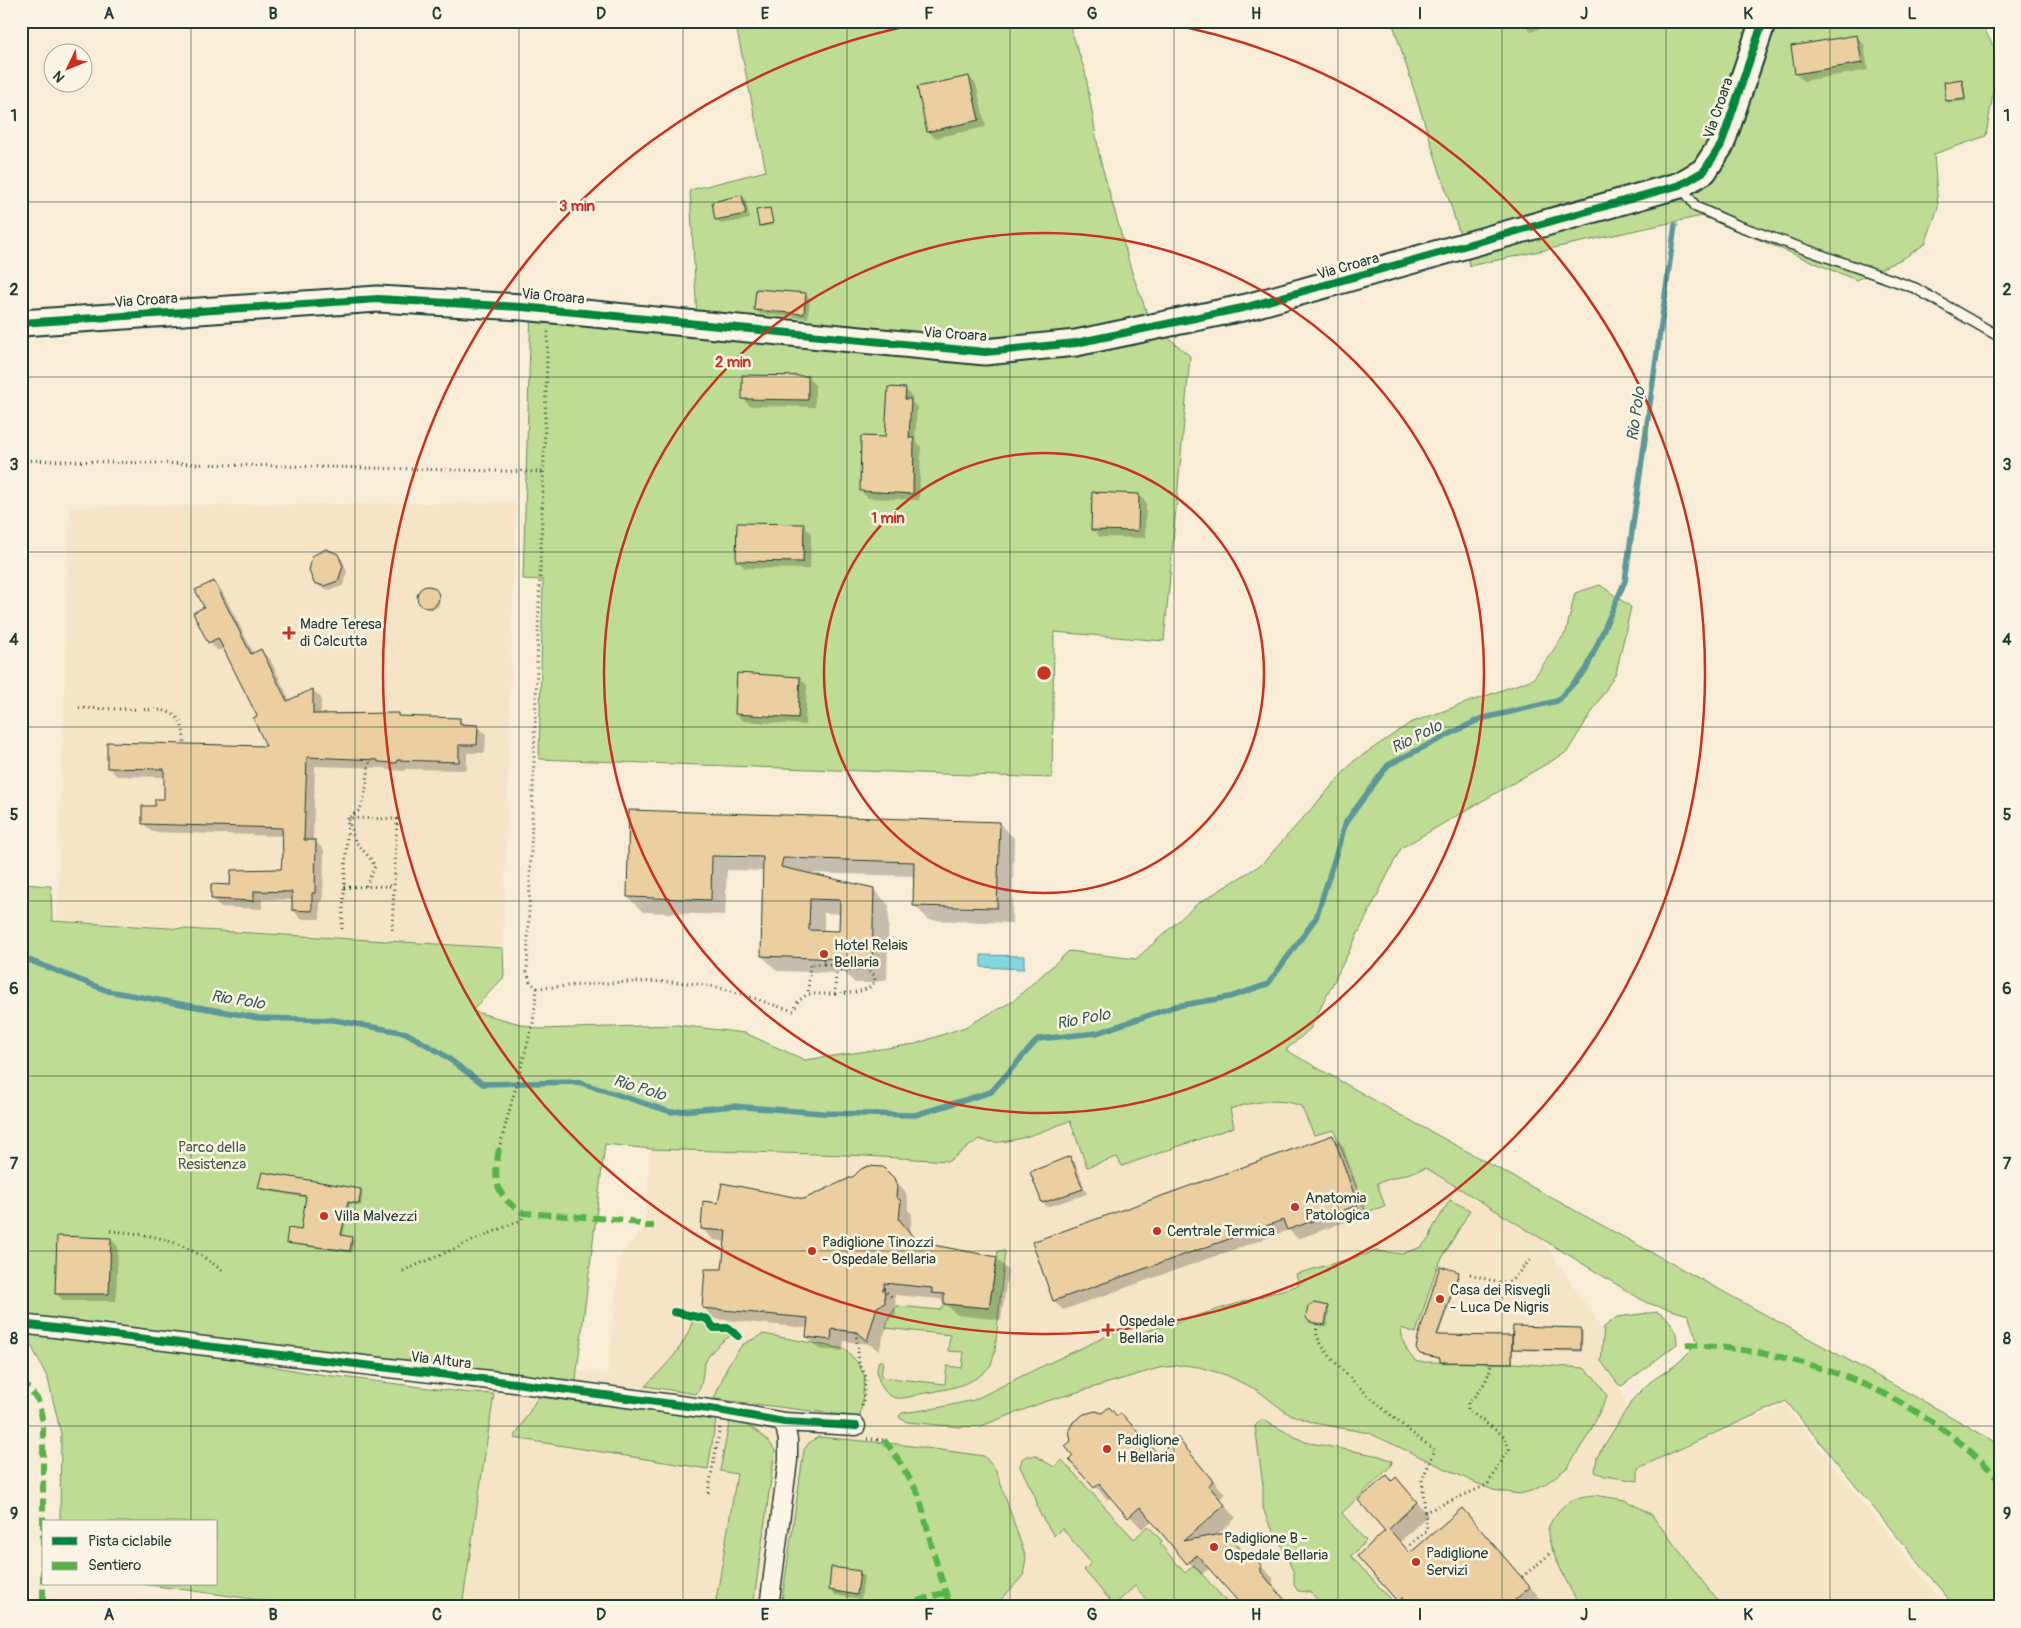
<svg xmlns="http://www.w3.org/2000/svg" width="2021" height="1628" viewBox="0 0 2021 1628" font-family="Pangolin,sans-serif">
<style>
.built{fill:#f5e4c6}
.green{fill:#bedc93;stroke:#6e8c64}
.water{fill:#84d5dd;stroke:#5c9899}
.shadow{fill:#0003;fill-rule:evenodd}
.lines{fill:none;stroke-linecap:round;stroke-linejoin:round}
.stream{stroke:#5c9899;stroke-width:5.5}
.building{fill:#eccfa0;stroke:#1f3d34;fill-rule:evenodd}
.lane-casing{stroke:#1f3d34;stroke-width:12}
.street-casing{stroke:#1f3d34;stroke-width:21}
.secondary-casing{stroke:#1f3d34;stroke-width:29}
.path{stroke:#1f3d34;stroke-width:3;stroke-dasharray:1 4;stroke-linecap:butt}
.lane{stroke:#fcf5e5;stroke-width:9}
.street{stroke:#fcf5e5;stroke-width:18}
.secondary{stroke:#fcf5e5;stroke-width:25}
.quiet{stroke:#55b346;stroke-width:6;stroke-dasharray:12 6;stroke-linecap:butt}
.cycleway-casing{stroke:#fcf5e5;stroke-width:11}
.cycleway{stroke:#00873e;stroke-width:8}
.grid{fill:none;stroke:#1f3d34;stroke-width:1;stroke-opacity:0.55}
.ring{fill:none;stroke:#c8321e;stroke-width:2.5}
.poi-dot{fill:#c8321e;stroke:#fcf5e5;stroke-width:2}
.labels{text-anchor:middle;stroke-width:5;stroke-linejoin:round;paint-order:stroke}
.street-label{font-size:15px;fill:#1f3d34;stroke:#fcf5e5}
.poi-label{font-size:15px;fill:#1f3d34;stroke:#fcf5e5;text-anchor:start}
.park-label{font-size:15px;fill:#3f5d47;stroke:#fcf5e5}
.water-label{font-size:16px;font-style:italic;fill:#335b56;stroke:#fcf5e5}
.centre{fill:#c8321e;stroke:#fcf5e5;stroke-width:2.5}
.ring-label{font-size:15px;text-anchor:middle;font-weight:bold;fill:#c8321e;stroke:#fcf5e5;stroke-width:5;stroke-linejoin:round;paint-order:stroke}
.neatline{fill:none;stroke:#1f3d34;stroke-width:2}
.grid-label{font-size:16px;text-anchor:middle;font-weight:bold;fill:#1f3d34}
</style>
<rect width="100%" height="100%" fill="#f9edd7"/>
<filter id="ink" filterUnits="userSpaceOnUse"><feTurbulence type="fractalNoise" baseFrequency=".02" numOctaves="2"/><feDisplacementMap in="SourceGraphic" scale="10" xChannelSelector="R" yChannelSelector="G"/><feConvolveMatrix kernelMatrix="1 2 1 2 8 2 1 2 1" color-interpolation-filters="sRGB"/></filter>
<g filter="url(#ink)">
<!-- built -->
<path class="built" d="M516,502L503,948L57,920L70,507Z
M1263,1069L1540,1237L1611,1342L1638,1468L1785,1405L1946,1607H420L457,1358L607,1375L620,1256L645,1226L650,1149L847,1155L949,1161L997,1125Z"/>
<!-- green -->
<path class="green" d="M735,21H1068L1085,71L1100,159L1132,273L1151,323L1190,356L1164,641L1054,632L1052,778L539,759L543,580L523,579L531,308L697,319L690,190L766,171Z
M1392,21H1980L1999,57L1986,136L1934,154L1938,208L1925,244L1904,258L1856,280L1702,216L1470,266Z
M1600,585L1631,607L1616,673L1567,752L1401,848L1310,1029L1286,1050L1395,1112L1945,1413L2000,1445V1607H1955L1786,1401L1638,1468V1481L1605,1476L1595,1472L1597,1457L1633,1399L1650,1382L1677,1364L1698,1343L1688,1315L1647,1303L1426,1168L1377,1183L1385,1206L1366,1212L1334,1130L1314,1135L1301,1106C1278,1097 1253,1102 1230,1109L1234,1127L1122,1166L1117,1157L1087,1167L1070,1121C1046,1129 1003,1150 979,1139L949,1161L847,1155L650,1149L605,1144L575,1387L31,1323L310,1373L469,1393L494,1394L462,1607H275V1602L142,1584H216V1522H60L61,1434L48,1379L21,1325V884L51,886L52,921L503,948L504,977L472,1011L539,1029L677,1025L745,1033L805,1060L915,1044L965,1027L1013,1001L1069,951L1136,959L1197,904L1262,864L1354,761L1410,723L1533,679L1566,632L1575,593Z
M1450,1200L1470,1210L1437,1267L1416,1333L1401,1328C1402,1340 1406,1354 1417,1362L1512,1363L1584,1368L1595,1378L1607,1396L1589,1434L1568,1467L1544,1485L1531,1491L1519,1494L1493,1490L1474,1482L1369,1433L1314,1423L1287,1413L1257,1390L1226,1375L1199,1367L1183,1365L1159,1368L1044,1402L981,1426L961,1427L907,1422L901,1419L899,1416L902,1413L937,1408L974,1400L1034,1370L1120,1330L1123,1338L1299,1285L1296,1274L1377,1251L1402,1254L1421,1247L1430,1237L1433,1228Z
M998,1251H1005L995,1351C993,1356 993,1362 990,1366C975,1386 943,1390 920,1394C913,1396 904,1399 897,1398C882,1396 873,1374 879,1361H883L881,1377L945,1384L947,1366L962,1368L964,1352L948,1351L950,1335L886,1328L889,1317L897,1306L940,1310L944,1304L989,1308Z
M1657,1312C1671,1319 1677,1328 1677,1344L1622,1386L1618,1384L1601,1361L1604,1327L1617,1317Z
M693,1320L703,1321L714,1332H726L733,1334C722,1341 710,1351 705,1363C701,1374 704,1386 696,1394L645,1386C666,1366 684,1348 693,1320Z
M763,1334L845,1349L858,1363L865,1377L860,1417L714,1399L728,1365L742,1345Z
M538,1397L716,1419L708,1469L514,1438Z
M730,1419C750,1425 763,1433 775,1450L753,1607H715L737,1474L720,1471Z
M1263,1420L1305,1442L1380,1456L1392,1461L1391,1466L1342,1513L1366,1541L1351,1556L1397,1607H1324L1310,1592L1298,1591L1294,1585V1573L1280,1542L1269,1524L1263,1508V1485L1255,1426L1259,1422Z
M818,1437L897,1444L984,1456L996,1470L1026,1558L1023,1576L994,1607H781L804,1450L809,1443Z
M1027,1456H1036L1054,1467L1062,1460L1134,1539L1148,1526L1162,1541L1160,1544L1185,1573L1194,1565L1231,1607H1152L1135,1586L1114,1605L1084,1570L1091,1563L1062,1528L1054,1536L1039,1512L1035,1496L1020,1467L1022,1459Z
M1595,1495L1625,1500L1651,1514L1722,1607H1580C1572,1592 1545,1543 1548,1529C1550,1522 1554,1517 1558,1512C1568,1499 1579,1496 1595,1495Z"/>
<!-- water -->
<path class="water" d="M981,955L1024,956V969L981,967Z"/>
<!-- shadow -->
<path class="shadow" d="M1523,21H1558L1531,32Z
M1856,36L1864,44L1868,70L1804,81L1796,74Z
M969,77L976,84L986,127L935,138L928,131Z
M1962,81L1964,83L1966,101L1949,103L1947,101Z
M742,196L746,201L750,219L721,224L717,220L714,202Z
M770,209L774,225L762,227L760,225Z
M805,294L810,299L808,318L760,314L756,310Z
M808,378L815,385V407L750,406L743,399Z
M906,390L912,397V402L917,407L915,441L921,447L919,500L868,498L861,491L886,438Z
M1139,495L1146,502L1145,538L1100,537L1093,529Z
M804,526L811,533L810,569L745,568L737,560Z
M337,555L342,560L347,571L343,586L329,590L320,587L315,582Z
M213,583L222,591L254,654L261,651L270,659L290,701L313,690L321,698V715H398L401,718L459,719L466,726H477L486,734L485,753H467V770L405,769V771L388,770L386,768L315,766L313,842H316L324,850L323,901H320V919H301L293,910V900L262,899V909L220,907L212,898L231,886L282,870L285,859L284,836L152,832L143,823L156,807L165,801V777L117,776L108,767L268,747L259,716L224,648L218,651L209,642L205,608Z
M427,587L433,588L440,600L438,607L431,610L423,607L418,598L420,592Z
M800,678L807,685L805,725L743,721L736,714Z
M630,811L999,823L1014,838L1012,923L929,920L914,905L915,876L808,873L873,889L889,905L887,979L873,983H855L845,973L777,971L762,956L764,871L727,870L725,915L643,912L628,897ZM824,913L841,914L840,932H824Z
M1333,1136L1343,1146L1367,1214L1298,1239L1289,1230L1063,1310L1054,1301Z
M1070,1158L1075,1162L1087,1194L1047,1207L1043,1203L1031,1172Z
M879,1167L888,1172L905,1191L908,1200V1210L912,1214L910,1232L919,1244L996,1258L1008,1270L1001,1320L957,1315L940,1299L895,1295L896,1315L889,1319L879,1351L869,1344L844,1341L843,1351L819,1349L807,1337L808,1328L715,1319L703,1307L723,1270L726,1242L714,1240L702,1229L719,1204L804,1200Z
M260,1187L361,1190L363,1192L361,1206L350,1204L343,1236L354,1241L352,1253L290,1244L287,1242L302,1231L307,1198L262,1190Z
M110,1239L118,1246L116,1301H64L56,1294Z
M1458,1273L1460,1275L1438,1336L1511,1337L1514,1339L1581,1329L1583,1331L1582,1352L1516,1350L1513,1348V1364L1443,1363L1441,1359L1423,1355L1417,1349Z
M1327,1307L1329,1309L1327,1327L1313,1324L1311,1321Z
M1121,1414L1160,1456L1177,1439L1189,1452L1225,1494L1220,1499L1236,1518L1216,1536L1244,1554L1249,1553L1273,1578V1586L1291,1607H1244L1210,1568L1201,1575L1159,1530L1160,1528L1153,1520L1142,1529L1112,1497L1108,1500L1071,1460L1075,1456L1072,1441Z
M1396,1479L1428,1515L1400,1542L1410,1554L1462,1510L1541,1599L1533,1607H1404L1359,1556L1386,1531L1392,1482Z
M860,1572L864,1577L861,1599L835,1595L830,1590Z
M1305,1598L1314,1607H1294Z
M1080,1600L1087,1607H1072Z
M1143,1602L1147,1607H1138Z"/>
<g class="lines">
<!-- stream -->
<path class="stream" d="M21,957L108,991L259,1018L334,1020L406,1033L441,1053L483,1084L578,1082L671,1112L733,1106L822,1113L915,1115L991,1092L1038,1039L1097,1033L1176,1006L1230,997L1268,984L1316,918L1346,822L1388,765L1480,719L1557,701L1586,670L1625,581L1675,225"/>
</g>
<!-- building -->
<path class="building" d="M1857,35L1862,63L1795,74L1791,46Z
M969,76L979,120L927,132L917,87Z
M1962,79L1965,99L1946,101L1944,82Z
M742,195L746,214L715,220L712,202Z
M770,208L773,223L759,226L756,210Z
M756,289L806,293L804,314L754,310Z
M742,375L808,376V400L742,399Z
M888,387L906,388L905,399H911L909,438H914L913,494L860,491L861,436L885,437Z
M1092,492L1139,494L1138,531L1091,530Z
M737,523L804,524L803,562L736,561Z
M326,549L338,554L343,566L338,581L324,586L314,583L309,571L312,556Z
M214,581L251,654L261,649L287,701L313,689V714L398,713V716L460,718V724L478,725L477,745H459V762L397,760V763L378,762V760L307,757L304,840H316L315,893H312V911L292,910V892L254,891V901L211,899V884L230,885L231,870L281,869L282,858H283L282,828L142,824V806H155V799H164V769L107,768V742L266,746L253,718L257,716L218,638L208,643L193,613L204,607L195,590Z
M417 597a11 11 0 1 1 22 0a11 11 0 1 1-22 0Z
M737,673L800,677L798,718L735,714Z
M629,810L1000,822L997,908L913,906L914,862L783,858L781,867L874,888L872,964L858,969L839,968V959L761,956L763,857L712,856L711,900L627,897ZM810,899L840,900L839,931L809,930Z
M1333,1135L1358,1205L1287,1230L1283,1220L1053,1301L1032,1242Z
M1070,1156L1083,1189L1042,1203L1030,1172Z
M868,1166L883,1167L894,1178L897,1187L896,1197L901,1201L899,1219L917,1242L997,1257L989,1308L944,1304V1294L932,1293V1288L884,1283L885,1303L877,1307L867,1341L856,1332L832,1329L831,1340L806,1337L808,1318L702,1308L705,1269H722L726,1231L701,1229L703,1201L718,1203L722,1183L804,1199L854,1176L861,1169Z
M262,1172L361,1189L359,1204L348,1202L341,1235L352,1237L350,1251L286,1243L288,1228L301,1230L306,1196L258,1188Z
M57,1236L111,1238L109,1294H55Z
M1440,1266L1459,1272L1437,1335L1512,1336V1363L1440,1362V1358L1420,1354L1416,1349L1418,1337Z
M1314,1303L1328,1306L1325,1325L1310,1322L1306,1318L1308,1306Z
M1513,1326L1581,1328V1350L1512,1349Z
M1109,1407L1117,1416L1121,1413L1159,1455L1177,1437L1213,1481L1208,1485L1225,1505L1183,1541L1226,1533L1243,1552H1250L1261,1565V1572L1291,1607H1243L1197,1555L1187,1564L1140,1507L1128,1518L1099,1484L1094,1488L1069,1460L1073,1456L1065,1446L1071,1441L1069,1430L1073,1422L1084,1414L1096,1411L1102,1413Z
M1387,1475L1392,1481L1396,1477L1417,1502L1389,1529L1410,1553L1462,1508L1530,1587L1507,1607H1412L1403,1597L1398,1602L1357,1556L1385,1531L1358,1500Z
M831,1567L860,1571L857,1595L829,1590Z"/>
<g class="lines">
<!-- lane casing -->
<g class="lane-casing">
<path id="lane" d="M1681,186L1696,207L1739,226L1915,288L2000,337"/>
</g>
<!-- street casing -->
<g class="street-casing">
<path id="street" d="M21,1324L515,1383L724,1411L784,1422L856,1426
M769,1607L788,1460V1440L784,1422"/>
</g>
<!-- secondary casing -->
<g class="secondary-casing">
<path id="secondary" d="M21,323L378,299L522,307L985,352L1076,343L1247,307L1680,185L1704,171L1721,145L1763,21"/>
</g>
<!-- path -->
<path class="path" d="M21,460L544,472
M79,708L162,710C181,715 184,725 184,743
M366,886L375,866L370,858L355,841L348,818L360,810L365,795L370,759
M344,887L394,886
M342,929L348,818L397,819L392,930
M824,964L836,966L835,994H808L810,964H824V958
M537,988C592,985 650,977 705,985C736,990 764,1003 794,1011L798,1001L808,994
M835,994C847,993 871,993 875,980L874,975L866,969L836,970
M499,1149L533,1023L537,988L530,982L527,972L548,330
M110,1231C156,1234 187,1242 224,1272
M403,1271L521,1220L524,1213
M1470,1274L1499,1283L1511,1281L1531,1259
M883,1289L893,1298
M1317,1324C1317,1327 1316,1332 1317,1335C1323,1361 1411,1434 1435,1450L1422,1480L1425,1512
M856,1332L859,1362L866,1377L862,1410
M867,1439L884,1440
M708,1493L720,1427
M1410,1545L1427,1530L1425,1512L1487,1485L1509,1449L1505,1437L1468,1410V1403C1480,1391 1489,1380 1491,1363
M1522,1577L1550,1554"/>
<!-- lane -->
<use href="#lane" class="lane"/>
<!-- street -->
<use href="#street" class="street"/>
<!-- secondary -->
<use href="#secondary" class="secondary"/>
<!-- quiet -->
<path class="quiet" d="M499,1149C493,1180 495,1197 524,1213L627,1220L645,1226H654
M1686,1345C1804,1349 1919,1393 2000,1480
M21,1379L38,1400L43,1422V1607
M884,1440L895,1454L919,1495L933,1551L950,1607
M900,1607L946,1592"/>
<!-- cycleway casing -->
<g class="cycleway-casing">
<path id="cycleway" d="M21,323L378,299L522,307L985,352L1076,343L1247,307L1680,185L1704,171L1721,145L1763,21
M674,1312L707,1319L714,1328H728L738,1336
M21,1324L515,1383L724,1411L784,1422L856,1426"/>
</g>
<!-- cycleway -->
<use href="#cycleway" class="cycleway"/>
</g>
</g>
<!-- grid -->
<path class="grid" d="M191,21V1522M355,21V1607M519,21V1607M683,21V1607M847,21V1607M1010,21V1607M1174,21V1607M1338,21V1607M1502,21V1607M1666,21V1607M1830,21V1607M21,202H2000M21,377H2000M21,552H2000M21,727H2000M21,901H2000M21,1076H2000M21,1251H2000M21,1426H2000M191,1584V1607"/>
<!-- distance rings -->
<g class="ring">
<circle cx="1044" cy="673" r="220"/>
<circle cx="1044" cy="673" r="440"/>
<path d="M1159 22A661 661 0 1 1 929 22"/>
</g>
<!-- markers -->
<g class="poi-dot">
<path d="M286.5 625.5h5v5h5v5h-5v5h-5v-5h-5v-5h5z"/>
<circle cx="824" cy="954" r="5"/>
<circle cx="1295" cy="1207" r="5"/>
<circle cx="324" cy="1216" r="5"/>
<circle cx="1157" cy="1231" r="5"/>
<circle cx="812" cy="1251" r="5"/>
<circle cx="1440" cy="1299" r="5"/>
<path d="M1105.5 1322.5h5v5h5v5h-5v5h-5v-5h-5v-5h5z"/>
<circle cx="1107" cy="1449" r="5"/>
<circle cx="1214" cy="1547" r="5"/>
<circle cx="1416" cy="1562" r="5"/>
</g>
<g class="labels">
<!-- street labels -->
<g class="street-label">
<text transform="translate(1718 108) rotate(-71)" y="5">Via Croara</text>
<text transform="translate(1348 266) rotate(-16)" y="5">Via Croara</text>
<text transform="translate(553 296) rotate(5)" y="5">Via Croara</text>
<text transform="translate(146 300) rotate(-4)" y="5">Via Croara</text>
<text transform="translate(955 334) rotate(4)" y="5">Via Croara</text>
<text transform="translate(441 1360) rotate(7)" y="5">Via Altura</text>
</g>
<!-- poi labels -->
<g class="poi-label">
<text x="300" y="629">Madre Teresa<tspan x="300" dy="17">di Calcutta</tspan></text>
<text x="834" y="950">Hotel Relais<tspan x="834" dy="17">Bellaria</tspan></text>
<text x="1305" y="1203">Anatomia<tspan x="1305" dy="17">Patologica</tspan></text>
<text x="334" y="1221">Villa Malvezzi</text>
<text x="1167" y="1236">Centrale Termica</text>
<text x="822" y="1247">Padiglione Tinozzi<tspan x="822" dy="17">- Ospedale Bellaria</tspan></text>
<text x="1450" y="1295">Casa dei Risvegli<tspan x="1450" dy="17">- Luca De Nigris</tspan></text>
<text x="1119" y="1326">Ospedale<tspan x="1119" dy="17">Bellaria</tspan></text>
<text x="1117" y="1445">Padiglione<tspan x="1117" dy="17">H Bellaria</tspan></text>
<text x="1224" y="1543">Padiglione B -<tspan x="1224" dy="17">Ospedale Bellaria</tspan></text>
<text x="1426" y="1558">Padiglione<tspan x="1426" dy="17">Servizi</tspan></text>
</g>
<!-- park labels -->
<g class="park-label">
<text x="212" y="1152">Parco della<tspan x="212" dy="17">Resistenza</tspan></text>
</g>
<!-- water labels -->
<g class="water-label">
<text transform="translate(1635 414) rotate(-82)" y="6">Rio Polo</text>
<text transform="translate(1416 736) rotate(-27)" y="6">Rio Polo</text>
<text transform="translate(238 999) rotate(9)" y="6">Rio Polo</text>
<text transform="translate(1083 1018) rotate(-11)" y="6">Rio Polo</text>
<text transform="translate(640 1087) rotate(17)" y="6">Rio Polo</text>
</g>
</g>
<circle cx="1044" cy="673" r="8" class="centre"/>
<g class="ring-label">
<text x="577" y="211">3 min</text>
<text x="733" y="367">2 min</text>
<text x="888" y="523">1 min</text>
</g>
<!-- margin -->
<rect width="2021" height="1628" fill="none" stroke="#fcf5e5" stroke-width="55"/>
<!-- legend -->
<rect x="42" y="1520" width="175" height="65" fill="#fcf5e5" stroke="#a4ab9e"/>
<rect x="52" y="1537" width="25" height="8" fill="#00873e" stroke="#a4ab9e"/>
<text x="88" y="1546" font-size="15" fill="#1f3d34">Pista ciclabile</text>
<rect x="52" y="1562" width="25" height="8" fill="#55b346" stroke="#a4ab9e"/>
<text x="88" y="1570" font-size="15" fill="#1f3d34">Sentiero</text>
<!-- north arrow -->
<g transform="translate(68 68) rotate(227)"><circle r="24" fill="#fcf5e5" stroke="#a4ab9e"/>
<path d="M0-4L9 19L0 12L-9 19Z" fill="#c8321e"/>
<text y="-8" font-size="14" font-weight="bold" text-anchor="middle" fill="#1f3d34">N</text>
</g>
<rect x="28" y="28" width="1966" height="1572" class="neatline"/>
<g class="grid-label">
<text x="109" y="19">A</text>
<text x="273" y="19">B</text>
<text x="437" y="19">C</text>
<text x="601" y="19">D</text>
<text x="765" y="19">E</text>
<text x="929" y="19">F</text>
<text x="1092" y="19">G</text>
<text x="1256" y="19">H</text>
<text x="1420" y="19">I</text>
<text x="1584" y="19">J</text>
<text x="1748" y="19">K</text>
<text x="1912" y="19">L</text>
<text x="14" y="121">1</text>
<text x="2007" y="121">1</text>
<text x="14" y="295">2</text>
<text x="2007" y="295">2</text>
<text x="14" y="470">3</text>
<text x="2007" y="470">3</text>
<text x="14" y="645">4</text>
<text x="2007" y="645">4</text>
<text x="14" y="820">5</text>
<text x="2007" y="820">5</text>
<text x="14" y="994">6</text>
<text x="2007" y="994">6</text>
<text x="14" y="1169">7</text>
<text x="2007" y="1169">7</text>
<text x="14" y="1344">8</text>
<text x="2007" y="1344">8</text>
<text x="14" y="1519">9</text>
<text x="2007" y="1519">9</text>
<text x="109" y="1620">A</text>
<text x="273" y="1620">B</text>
<text x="437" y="1620">C</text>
<text x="601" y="1620">D</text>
<text x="765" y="1620">E</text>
<text x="929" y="1620">F</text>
<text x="1092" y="1620">G</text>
<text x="1256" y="1620">H</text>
<text x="1420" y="1620">I</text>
<text x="1584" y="1620">J</text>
<text x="1748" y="1620">K</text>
<text x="1912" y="1620">L</text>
</g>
</svg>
